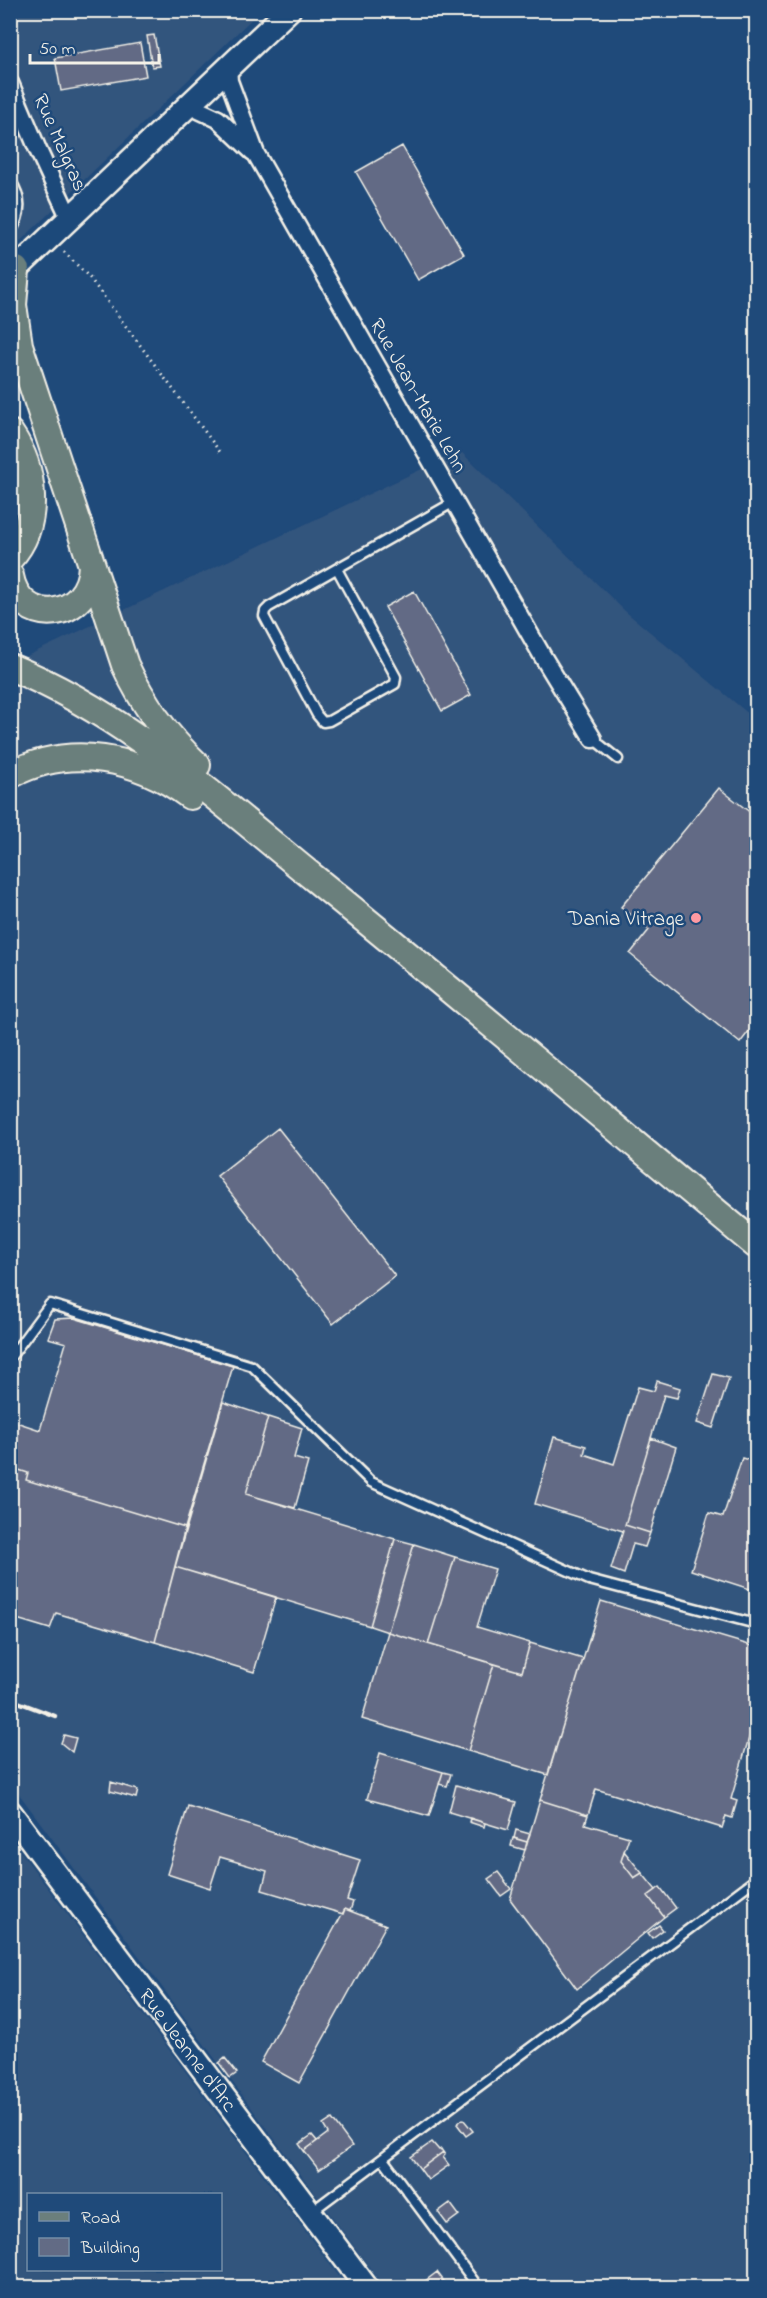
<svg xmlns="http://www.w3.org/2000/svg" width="767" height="2298" viewBox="0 0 767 2298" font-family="'Indie Flower',sans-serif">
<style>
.built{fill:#33547d;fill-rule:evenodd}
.building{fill:#626b85;stroke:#f4f1e8;stroke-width:1.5}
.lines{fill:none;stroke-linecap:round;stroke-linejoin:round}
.lane-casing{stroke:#f4f1e8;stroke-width:13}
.street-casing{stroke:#f4f1e8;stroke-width:21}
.secondary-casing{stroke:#f4f1e8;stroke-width:27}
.primary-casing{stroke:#f4f1e8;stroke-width:30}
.path{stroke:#f4f1e8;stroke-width:3;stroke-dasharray:1.5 4.5;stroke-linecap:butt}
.lane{stroke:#1f4a7a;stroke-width:8}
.street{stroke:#1f4a7a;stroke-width:16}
.secondary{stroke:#1f4a7a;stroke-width:22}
.primary{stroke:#6b7f7c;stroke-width:26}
.rail{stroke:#f4f1e8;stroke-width:4.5}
.poi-dot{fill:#ff9aa2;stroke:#1f4a7a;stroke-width:2}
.labels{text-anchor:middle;stroke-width:5;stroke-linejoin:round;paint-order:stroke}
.street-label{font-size:21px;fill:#f4f1e8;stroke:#1f4a7a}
.poi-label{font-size:21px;fill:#f4f1e8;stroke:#1f4a7a;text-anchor:end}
</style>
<rect width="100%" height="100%" fill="#1f4a7a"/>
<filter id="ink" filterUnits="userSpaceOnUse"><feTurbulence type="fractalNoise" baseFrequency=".0167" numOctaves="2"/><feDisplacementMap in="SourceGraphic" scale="12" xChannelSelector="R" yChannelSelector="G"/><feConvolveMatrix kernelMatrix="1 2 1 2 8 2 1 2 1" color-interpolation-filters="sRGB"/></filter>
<g filter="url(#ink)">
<!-- built -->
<path class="built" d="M11,11H260L11,250Z
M460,451L626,612L756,720V2287H384L11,1783L10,664Z
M11,1839L99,1956L347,2287H11ZM28,2194H220V2270H28Z"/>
<!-- building -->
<path class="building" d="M154,35L160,66L152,67L147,36Z
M140,43L146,76L61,91L55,58Z
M402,146L464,254L418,280L356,172Z
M414,591L471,695L442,711L385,607Z
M719,788L756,817V1022L740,1043L630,954L649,930L621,907Z
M278,1128L395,1276L333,1324L217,1176Z
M74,1318L233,1366L185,1528L26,1480L28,1473L10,1467V1420L40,1430L66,1343L48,1338L55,1319Z
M713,1374L729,1378L713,1428L697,1423Z
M657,1381L680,1388L677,1398L664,1395L651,1438L625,1525L650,1533L645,1547L633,1544L624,1574L611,1569L623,1531L535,1504L554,1437L586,1446L584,1454L614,1464L638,1387L654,1391Z
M223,1402L268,1417L246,1494L395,1539L370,1626L175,1567Z
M268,1417L302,1428L294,1458L308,1462L295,1508L246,1494Z
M651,1438L676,1447L650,1533L625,1525Z
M742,1458L756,1462V1591L691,1570L709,1513L723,1517Z
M10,1467L28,1473L26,1480L185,1528L155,1642L56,1613L50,1629L10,1617Z
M395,1539L414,1544L388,1632L370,1626Z
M414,1544L455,1557L428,1644L388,1632Z
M455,1557L495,1569L477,1627L530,1643L522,1672L428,1644Z
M175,1567L276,1597L254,1672L155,1642Z
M601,1601L756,1647V1714L731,1799L737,1801L732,1818L726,1816L722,1828L596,1789L588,1815L540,1800Z
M388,1632L494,1664L468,1751L362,1719Z
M530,1643L583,1659L548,1775L468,1751L494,1664L522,1672Z
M64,1735L76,1738L72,1752L61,1743Z
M380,1753L443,1772L429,1816L367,1799Z
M443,1772L451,1774L447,1786L439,1784Z
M111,1782L138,1790L136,1798L110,1791Z
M456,1785L516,1802L508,1830L449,1812Z
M540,1800L588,1815L585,1824L629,1837L621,1861L634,1878L642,1873L656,1890L648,1896L664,1917L577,1989L510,1899Z
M188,1806L360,1860L347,1900L353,1902L350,1911L345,1909L343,1914L262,1890L267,1871L220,1857L210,1888L167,1874Z
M470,1818L485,1823L484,1827L469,1822Z
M516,1830L530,1834L527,1842L514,1838Z
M513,1838L527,1842L525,1850L511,1846Z
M624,1851L642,1873L634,1878L621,1861Z
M498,1872L511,1889L501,1896L488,1879Z
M660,1887L676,1908L664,1917L648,1896Z
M345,1909L386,1925L299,2083L261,2062Z
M659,1925L663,1930L652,1938L648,1933Z
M225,2058L237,2073L230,2078L219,2063Z
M332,2119L352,2146L319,2170L304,2151L328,2133L323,2125Z
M463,2119L473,2131L466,2136L457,2124Z
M312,2135L317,2141L304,2151L299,2144Z
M432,2142L439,2150L441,2149L443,2152L420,2169L411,2157Z
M443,2152L445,2155L443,2157L449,2165L428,2180L420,2169Z
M450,2203L459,2215L447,2224L438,2212Z
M437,2272L449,2288H416Z"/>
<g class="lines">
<!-- lane casing -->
<g class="lane-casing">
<path id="lane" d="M10,180C23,198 22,215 10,233
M337,569L396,677L395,684L329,721L323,722L317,715L264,616L265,611L269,607L454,502
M592,738L618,759
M10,1358L50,1304L252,1366L371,1482L589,1580L756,1624
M383,2159L479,2288
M311,2212L756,1879"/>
</g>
<!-- street casing -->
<g class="street-casing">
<path id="street" d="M228,67L229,81L256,154L543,657L593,739
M10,83L38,150L70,219
M188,105L218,119L253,152"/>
</g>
<!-- secondary casing -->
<g class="secondary-casing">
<g id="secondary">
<path d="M10,275L289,10"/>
<path id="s1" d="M10,1812L367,2288"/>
</g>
</g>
<!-- primary casing -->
<g class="primary-casing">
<path id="primary" d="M16,270L13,305L19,345L125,665C143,704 165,735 197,765
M10,433C35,469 41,524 10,558
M10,576C19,628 90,622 92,565
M10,667C125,713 219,801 314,878C463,999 609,1123 756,1245
M10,775C70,743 138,757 190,796"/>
</g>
<!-- path -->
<path class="path" d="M64,252L89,277L220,452"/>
<!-- lane -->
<use href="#lane" class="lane"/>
<!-- street -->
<use href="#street" class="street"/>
<!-- secondary -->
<use href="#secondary" class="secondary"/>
<!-- primary -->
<use href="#primary" class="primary"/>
<!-- rail -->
<path class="rail" d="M10,1699L55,1716"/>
</g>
</g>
<!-- markers -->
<circle class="poi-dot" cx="696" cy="918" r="6"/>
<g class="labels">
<!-- street labels -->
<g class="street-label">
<text transform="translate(61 142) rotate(66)" y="7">Rue Malgras</text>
<text transform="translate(419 395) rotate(60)" y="7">Rue Jean-Marie Lehn</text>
<text dy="7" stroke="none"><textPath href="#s1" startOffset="297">Rue Jeanne d'Arc</textPath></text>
</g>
<!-- poi labels -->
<g class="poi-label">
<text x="684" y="925">Dania Vitrage</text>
</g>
</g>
<!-- margin -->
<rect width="767" height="2298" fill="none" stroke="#1f4a7a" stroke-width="36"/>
<rect x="18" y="18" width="731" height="2262" fill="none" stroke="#f4f1e8" stroke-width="2" filter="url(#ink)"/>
<!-- legend -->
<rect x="27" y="2193" width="195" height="78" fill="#1f4a7a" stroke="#748da6" stroke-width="1.5"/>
<rect x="39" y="2212" width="30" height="9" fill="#6b7f7c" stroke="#748da6" stroke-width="1.5"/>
<text x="81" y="2223" font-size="18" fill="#f4f1e8">Road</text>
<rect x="39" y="2238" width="30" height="18" fill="#626b85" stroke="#748da6" stroke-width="1.5"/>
<text x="81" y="2253" font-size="18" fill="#f4f1e8">Building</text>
<!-- scale -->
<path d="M30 54v9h129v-9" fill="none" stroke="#f4f1e8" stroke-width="3"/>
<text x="39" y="54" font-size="18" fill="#f4f1e8" stroke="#1f4a7a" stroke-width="4.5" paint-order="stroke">50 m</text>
</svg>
